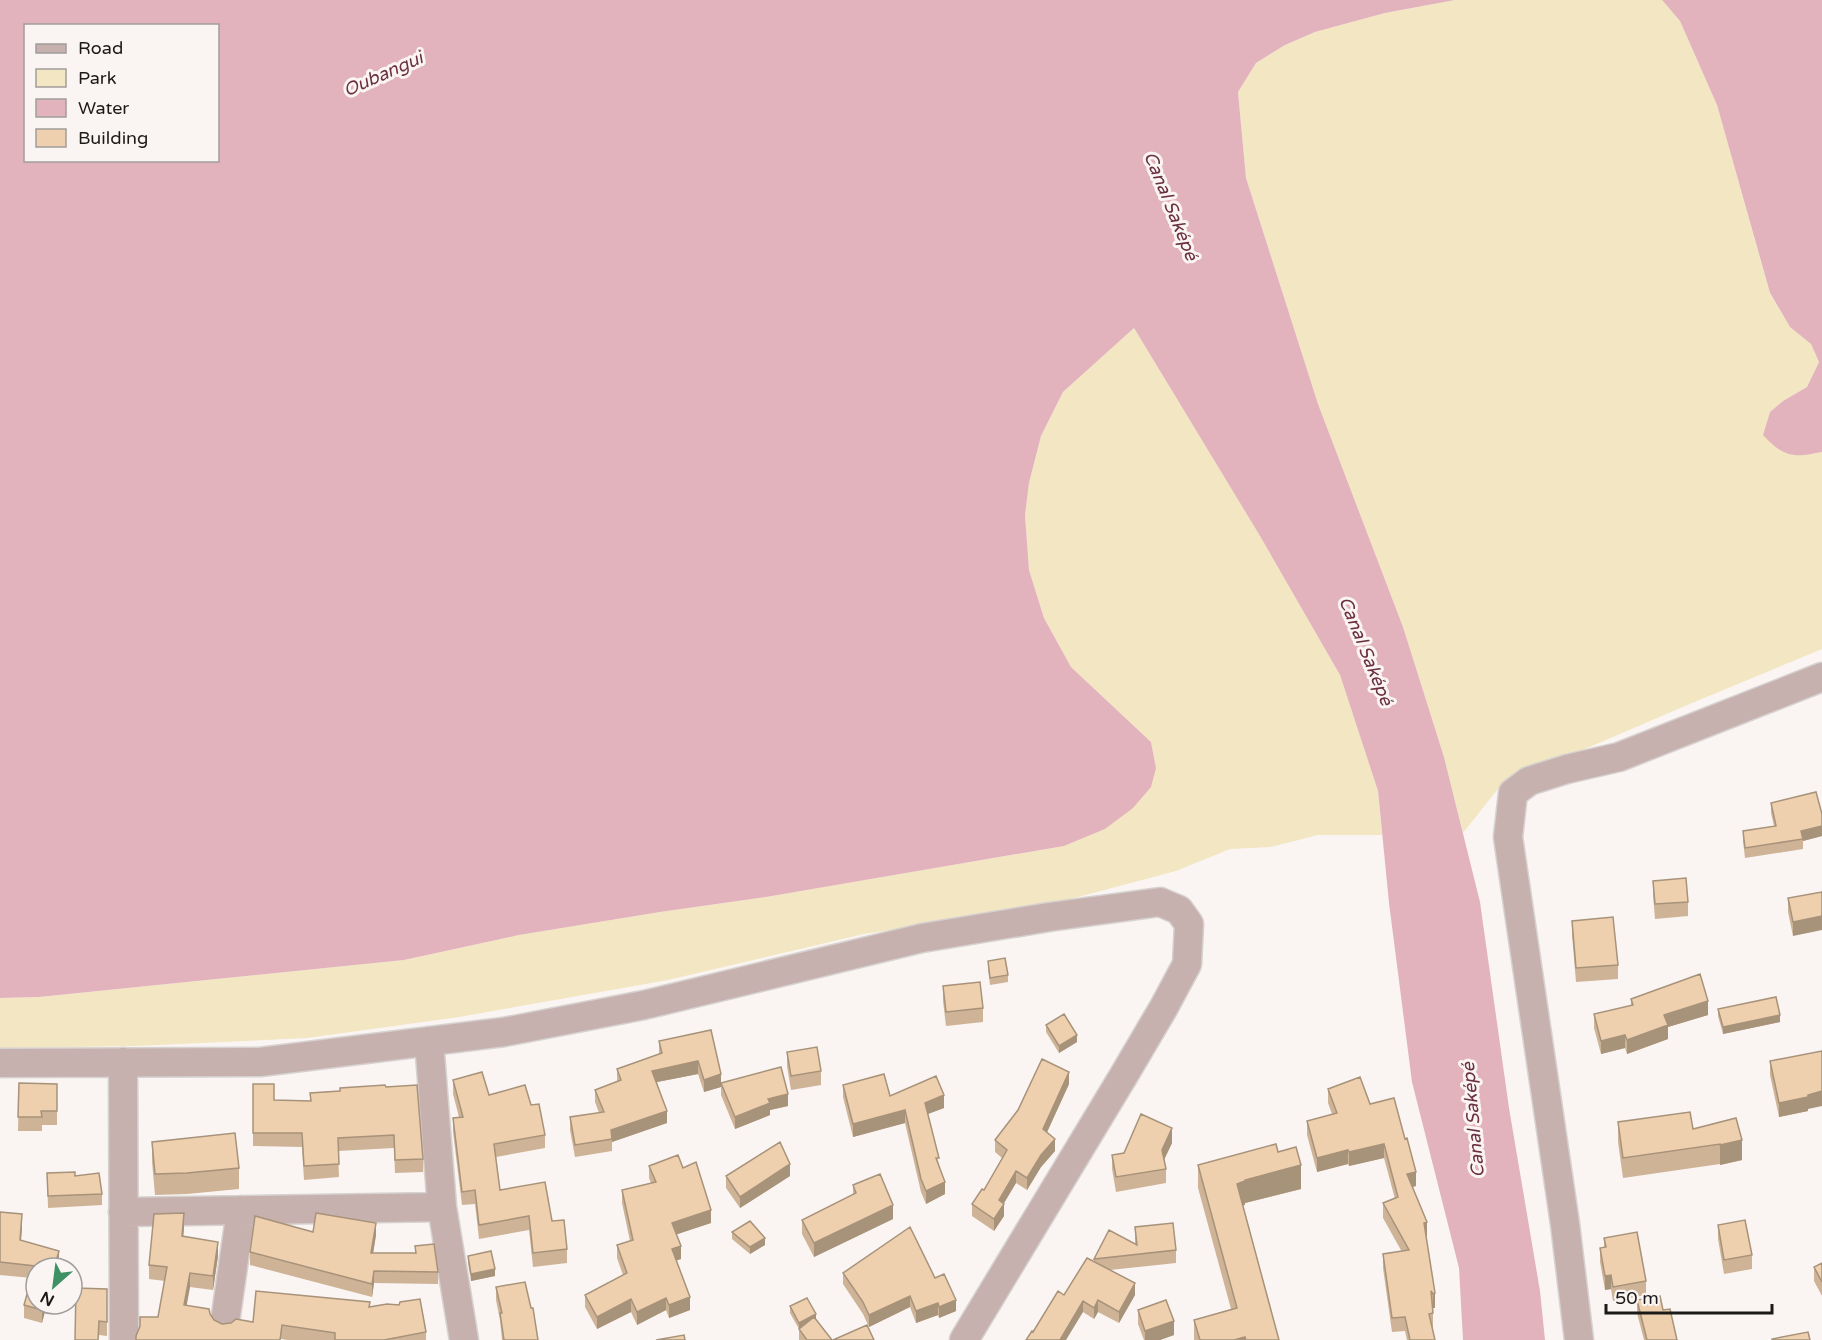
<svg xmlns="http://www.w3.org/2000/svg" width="1822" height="1340" viewBox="0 0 1822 1340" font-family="'Varela Round',sans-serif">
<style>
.green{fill:#f3e6c2}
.water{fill:#e3b3bd;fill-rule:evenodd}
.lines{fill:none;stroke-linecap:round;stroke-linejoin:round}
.minor-casing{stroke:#d6d2d0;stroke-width:31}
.minor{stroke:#c7b1ae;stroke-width:28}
.wall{fill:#ceb396}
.shaded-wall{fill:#a7927a}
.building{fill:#efd0ae;stroke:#a7927a;stroke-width:1.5}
.labels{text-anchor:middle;stroke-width:6;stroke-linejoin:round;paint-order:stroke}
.water-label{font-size:18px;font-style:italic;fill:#6a2f40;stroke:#faf5f3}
</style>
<rect width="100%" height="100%" fill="#faf5f3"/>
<!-- green -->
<path class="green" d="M1455,0H1662L1680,21L1717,105L1770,294L1790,327L1811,344L1819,362L1807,387L1783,401L1770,412L1763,435L1814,454L1822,452V649L1692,703L1501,785L1463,833L1444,757L1403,627L1318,404L1246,178L1238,92L1256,63L1285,45L1315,32L1385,13Z
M1134,328L1260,536L1340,675L1378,791L1382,835H1318L1271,847L1230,849L1176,871L1044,906L864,934L668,980L459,1017L307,1038L136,1046L0,1048V998L39,997L404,960L519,935L660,912L766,897L1064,846L1105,829L1156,768L1151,742L1071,667L1044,618L1029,570L1025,515L1029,483L1041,436L1063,392Z"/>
<!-- water -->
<path class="water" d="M0,0H1455L1385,13L1315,32L1285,45L1256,63L1238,92L1246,178L1318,404L1403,627L1444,757L1480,902L1509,1108L1540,1291L1545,1340H1463L1459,1268L1412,1082L1389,903L1378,791L1340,675L1260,536L1134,328L1063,392L1041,436L1029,483L1025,515L1029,570L1044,618L1071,667L1151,742L1156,768L1151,787L1133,808L1105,829L1064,846L766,897L660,912L519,935L404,960L39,997L0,998ZM26,26H218V160H26Z
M1662,0H1822V452C1794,458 1783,457 1763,435L1770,412L1783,401L1807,387L1819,362L1811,344L1790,327L1770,293L1717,105L1680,21Z"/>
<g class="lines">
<!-- minor casing -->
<g class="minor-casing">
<path id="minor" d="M429,1041L442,1207L464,1340
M123,1062L124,1340
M0,1063L260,1062L504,1032L644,1005L922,938L1049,917L1160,902L1179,910L1189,924L1187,964L1164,1007L1124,1075L964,1340
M123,1212L442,1207
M225,1322L241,1210
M1579,1340L1565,1224L1508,837L1513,793L1529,781L1567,769L1619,757L1822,677"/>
</g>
<!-- minor -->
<use href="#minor" class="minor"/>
</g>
<!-- wall -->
<path class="wall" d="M1771,803L1822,814V836L1803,841V849L1745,858L1743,841V831L1774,826L1771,813Z
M1653,881L1688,902V916L1655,919L1653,895Z
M1822,892L1793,936L1788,912V898Z
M1572,921L1618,965V979L1576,982L1572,935Z
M988,961L1008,975V982L990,985L988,968Z
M943,986L983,1008V1022L946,1026L943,1001Z
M1631,999L1708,1015L1668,1027V1039L1627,1054L1625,1048L1601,1054L1594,1028V1014L1631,1006Z
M1718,1009L1780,1022L1723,1034L1718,1016Z
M1046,1025L1077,1042L1059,1053L1046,1032Z
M711,1030L721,1083L788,1106L770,1110V1115L735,1129L721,1095V1087L704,1092L698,1074L657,1082L667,1123L612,1142V1151L575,1157L570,1130V1117L599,1113L595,1102V1090L617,1082V1069L659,1054V1041Z
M787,1052L821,1071V1085L791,1090L787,1066Z
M1770,1061L1808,1109V1111L1779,1117L1770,1075Z
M453,1080L489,1095L531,1105L545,1135V1148L496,1157L500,1190L552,1221L567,1249V1263L533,1267L529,1230L479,1239L475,1204L462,1205L453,1132V1118L459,1117L453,1094Z
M19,1083L57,1084V1125H42V1131H18Z
M253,1084L274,1100L310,1101V1093L386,1087L423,1159V1172L395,1173L394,1148L338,1151L339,1177L304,1180L302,1147L253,1146Z
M1069,1084L1047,1132L1055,1151L1041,1167L1027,1190L1016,1183L1004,1203V1216L994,1231L972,1216V1204L984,1190L1002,1158L995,1152V1140Z
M843,1085L944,1108L928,1114L945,1194L926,1204L921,1192L905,1123L853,1137L843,1097Z
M1328,1089L1370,1104L1416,1186L1413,1187L1427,1236H1426L1435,1308H1433V1328H1432L1435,1340H1407L1405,1331L1392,1332L1383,1268V1254L1402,1252L1383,1218V1203L1395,1199L1384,1158L1349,1166L1348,1164L1317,1172L1307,1135V1121L1332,1114L1328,1103Z
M1736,1118L1742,1160L1720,1165V1164L1623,1178L1618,1142V1122L1693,1129Z
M152,1142L239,1168V1189L187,1194L155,1195L152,1162Z
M1172,1143L1164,1160L1166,1169V1183L1116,1192L1112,1169V1155Z
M1278,1152L1301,1189L1245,1203V1205H1243L1279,1340H1194V1320L1231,1309L1198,1188V1165Z
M649,1166L683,1168L711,1223L676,1234L681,1259L676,1260L690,1310L669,1318L666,1310L637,1325L631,1312L597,1329L585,1307V1295L623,1275L617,1258V1245L630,1241L622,1203V1190L651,1183L649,1178Z
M47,1173L75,1176L102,1194V1205L48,1208Z
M726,1176H790L740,1208L726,1188Z
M853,1185L893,1219L814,1257L802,1234V1220L853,1195Z
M0,1212L22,1227L21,1240L59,1264L58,1268H36V1304H47L42,1323L24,1318V1305L32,1278L0,1275Z
M1718,1225L1752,1255V1269L1724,1274L1718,1239Z
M1135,1227L1176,1250V1263L1110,1270L1135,1295L1119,1323L1098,1312L1094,1319L1083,1312L1033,1332L1094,1262V1259L1135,1244Z
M184,1228L183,1237L218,1256L213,1290L190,1287L186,1306L210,1314L214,1320L222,1324L253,1322L370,1307L426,1332V1340H287L158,1317L165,1281L149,1279V1265Z
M313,1232L376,1235L373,1253H415V1246L438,1272V1284L374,1283L372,1297L250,1265V1252Z
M732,1232L765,1245L750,1254L732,1239Z
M1604,1238L1646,1281V1295L1613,1301L1611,1289L1605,1290L1600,1262V1248H1604Z
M468,1256L495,1276L471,1281L468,1263Z
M1822,1263V1296L1814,1281V1267Z
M843,1273L935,1278L956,1311L939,1318L938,1315L916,1323L910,1307L869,1327L863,1314L843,1284Z
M496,1287L538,1340H502L500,1320L496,1300Z
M107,1289V1336L99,1335L75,1340Z
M1637,1300L1663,1310L1677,1340H1644L1637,1313Z
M790,1306L816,1320L832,1340H799V1329L790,1313Z
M1138,1310L1174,1335L1160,1340H1144L1138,1324Z"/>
<!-- shaded-wall -->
<path class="shaded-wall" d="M1822,826V836L1803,841L1801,831Z
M1822,916V930L1793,936V922Z
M1708,1001V1015L1668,1027V1039L1627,1054V1040L1664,1015Z
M1780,1015V1022L1723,1034V1027Z
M1077,1035V1042L1059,1053V1046Z
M1625,1035V1048L1601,1054V1041Z
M698,1061V1074L652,1083V1071Z
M1069,1072V1084L1043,1141V1129Z
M721,1074V1087L704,1092V1080Z
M1822,1091V1106L1808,1109V1111L1779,1117V1103L1808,1095Z
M788,1094V1106L770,1110V1115L735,1129V1117L768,1099Z
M944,1095V1108L925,1115V1103Z
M905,1110V1123L853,1137V1124Z
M667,1111V1123L612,1142L611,1130Z
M1172,1128V1143L1162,1164V1150Z
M1055,1139V1151L1041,1167L1027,1190V1178L1041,1155Z
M1742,1140V1160L1720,1165V1145Z
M1384,1144V1158L1349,1166V1152Z
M1348,1150V1164L1317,1172V1158Z
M790,1164V1176L740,1208V1197Z
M1301,1165V1189L1245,1203V1205L1237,1207V1184L1245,1180Z
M1016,1171V1183L1001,1208L1004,1204V1216L994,1231V1219L999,1200Z
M1416,1172V1186L1407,1188V1174Z
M945,1182V1194L926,1204V1191Z
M893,1205V1219L814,1257V1243Z
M711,1210V1223L672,1236V1223Z
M184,1213V1228L182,1251V1236Z
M22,1214V1227L20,1253V1240Z
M1427,1222V1236L1424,1237V1223Z
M376,1223V1235L371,1266V1253Z
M765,1238V1245L750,1254V1247Z
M218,1242V1256L213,1290V1276Z
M681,1246V1259L672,1262V1249Z
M59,1251V1264L58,1268H54Z
M495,1269V1276L471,1281V1274Z
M374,1271V1283L372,1297V1284Z
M190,1273V1287L184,1320V1305Z
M1611,1275V1289L1605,1290V1276Z
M1135,1283V1295L1119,1323V1312Z
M1435,1293V1308H1433V1294Z
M910,1296V1307L869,1327V1315Z
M690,1297V1310L669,1318V1305Z
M666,1298V1310L637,1325V1312Z
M631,1299V1312L597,1329V1317Z
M956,1300V1311L939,1318V1307Z
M1098,1300V1312L1094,1319V1308Z
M1083,1301V1312L1066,1340H1060Z
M938,1303V1315L916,1323V1311Z
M44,1304H47L42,1323V1310Z
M816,1314V1321L799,1330V1323Z
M1174,1321V1335L1160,1340H1145V1331Z
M1245,1337V1340H1234Z"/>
<!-- building -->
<path class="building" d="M1816,792L1822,814V826L1801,831L1803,839L1745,848L1743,831L1776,826L1771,803Z
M1686,878L1688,902L1655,904L1653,881Z
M1822,892V916L1793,922L1788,898Z
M1613,917L1618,965L1576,968L1572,921Z
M1005,958L1008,975L990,978L988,961Z
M1700,974L1708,1001L1664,1015L1668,1025L1627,1040L1625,1035L1601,1041L1594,1014L1633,1005L1631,999Z
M980,982L983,1008L946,1012L943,986Z
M1776,997L1780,1015L1723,1027L1718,1009Z
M1064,1014L1077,1035L1059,1046L1046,1025Z
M711,1030L721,1074L704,1080L698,1061L652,1071L667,1111L611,1130L612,1139L575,1145L570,1117L604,1112L595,1090L621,1080L617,1069L662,1053L659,1041Z
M817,1047L821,1071L791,1076L787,1052Z
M1822,1051V1091L1808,1095V1097L1779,1103L1770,1061Z
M1042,1059L1069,1072L1043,1129L1055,1139L1041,1155L1027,1178L1016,1171L999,1200L1004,1204L994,1219L972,1204L982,1189L984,1190L1007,1150L995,1140L1018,1110Z
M781,1067L788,1094L768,1099L770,1103L735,1117L721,1083Z
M482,1072L489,1095L525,1085L531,1105L539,1104L545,1135L494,1144L500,1190L545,1182L552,1221L564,1220L567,1249L533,1253L529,1216L479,1225L475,1190L462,1192L453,1118L463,1117L453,1080Z
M884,1074L890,1096L936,1076L944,1095L925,1103L939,1158H936L945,1182L926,1191L921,1179L905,1110L853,1124L843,1085Z
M1360,1077L1370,1104L1394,1098L1405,1139L1407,1138L1416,1172L1407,1174L1427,1222L1424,1223L1435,1293L1433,1294L1431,1291L1433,1313L1429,1314L1435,1340H1410L1405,1317L1392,1318L1383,1254L1409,1250L1383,1203L1398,1197L1384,1144L1349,1152L1348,1150L1317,1158L1307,1121L1337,1113L1328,1089Z
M19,1083L57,1084V1111H41L42,1117H18Z
M253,1084H274V1100L311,1101L310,1093L340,1091V1088L385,1085L386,1087L417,1085L423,1159L395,1160L394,1135L338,1138L339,1164L304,1166L302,1133H253Z
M1690,1112L1693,1129L1736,1118L1742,1140L1720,1145V1144L1623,1158L1618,1122Z
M1141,1114L1172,1128L1162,1150L1166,1169L1116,1177L1112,1155L1124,1153Z
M235,1133L239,1168L187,1173L155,1174L152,1142Z
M780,1142L790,1164L740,1197L726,1176Z
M1276,1144L1278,1152L1296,1147L1301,1165L1245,1180V1181L1237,1184L1279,1340H1246L1245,1337L1234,1340H1200L1194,1320L1237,1308L1198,1165Z
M678,1155L683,1168L696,1162L711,1210L672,1223L681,1246L672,1249L690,1297L669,1305L666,1298L637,1312L631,1299L597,1317L585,1295L627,1273L617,1245L633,1240L622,1190L656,1182L649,1166Z
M75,1172V1176L99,1173L102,1194L48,1196L47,1173Z
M880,1174L893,1205L814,1243L802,1220L856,1193L853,1185Z
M0,1212L22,1214L20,1240L59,1251L54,1268H36V1304H44L42,1310L24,1305L35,1266L0,1262Z
M184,1213L182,1236L218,1242L213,1276L190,1273L184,1305L209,1309L210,1314L214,1320L222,1324L231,1323L236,1319L253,1322L256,1291L370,1302L369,1307L387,1304L399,1305L400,1302L420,1299L426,1332L384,1340H335V1333L282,1325L280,1340H136V1336L140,1326V1317H158L167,1267L149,1265L154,1214Z
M316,1213L376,1223L371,1253H416L415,1246L434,1244L438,1272L374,1271L372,1284L250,1252L255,1216L313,1232Z
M1745,1220L1752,1255L1724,1260L1718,1225Z
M750,1221L765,1238L750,1247L732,1232Z
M1173,1223L1176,1250L1094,1259L1109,1230L1137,1245L1135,1227Z
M910,1227L935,1278L944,1274L956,1300L939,1307L938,1303L916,1311L910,1296L869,1315L863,1302L843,1273Z
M1637,1232L1646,1281L1613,1287L1611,1275L1605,1276L1600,1248L1606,1247L1604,1238Z
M491,1251L495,1269L471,1274L468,1256Z
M1087,1258L1135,1283L1119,1312L1098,1300L1094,1308L1083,1301L1060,1340H1026L1032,1331L1033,1332L1058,1291L1064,1295Z
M1822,1263V1282L1814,1267Z
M525,1282L531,1308H533L538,1340H504L500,1313H502L496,1287Z
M76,1288L107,1289V1322L99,1321L98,1340H75Z
M1660,1296L1663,1310L1670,1309L1677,1340H1647L1637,1300Z
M807,1298L816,1314L799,1323L790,1306Z
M1166,1300L1174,1321L1145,1331L1138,1310Z
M814,1317L832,1340H807L799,1329Z
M867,1325L874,1340H833Z
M1808,1332L1810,1340H1772V1339Z
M684,1335L685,1340H656Z"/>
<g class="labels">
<!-- water labels -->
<g class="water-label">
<text transform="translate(383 74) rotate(-24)" y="6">Oubangui</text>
<text transform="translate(1171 206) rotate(68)" y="6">Canal Saképé</text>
<text transform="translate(1366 651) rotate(68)" y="6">Canal Saképé</text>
<text transform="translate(1473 1120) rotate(-95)" y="6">Canal Saképé</text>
</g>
</g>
<!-- legend -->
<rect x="24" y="24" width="195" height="138" fill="#faf5f3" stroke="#a19d9c" stroke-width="1.5"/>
<rect x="36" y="44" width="30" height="9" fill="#c7b1ae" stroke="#a19d9c" stroke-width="1.5"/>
<text x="78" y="54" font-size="18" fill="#1c1a19">Road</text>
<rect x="36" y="69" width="30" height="18" fill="#f3e6c2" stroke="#a19d9c" stroke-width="1.5"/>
<text x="78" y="84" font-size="18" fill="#1c1a19">Park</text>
<rect x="36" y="99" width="30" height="18" fill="#e3b3bd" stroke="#a19d9c" stroke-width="1.5"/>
<text x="78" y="114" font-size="18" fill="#1c1a19">Water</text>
<rect x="36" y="129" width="30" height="18" fill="#efd0ae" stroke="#a19d9c" stroke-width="1.5"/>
<text x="78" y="144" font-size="18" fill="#1c1a19">Building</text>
<!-- north arrow -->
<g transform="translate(54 1286) rotate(208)"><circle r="28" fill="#faf5f3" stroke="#a19d9c" stroke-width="1.5"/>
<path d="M0-4.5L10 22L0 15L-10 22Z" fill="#3e9164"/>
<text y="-9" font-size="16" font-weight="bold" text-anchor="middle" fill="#1c1a19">N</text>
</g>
<!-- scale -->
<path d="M1606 1304v9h166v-9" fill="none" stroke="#1c1a19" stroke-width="3"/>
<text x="1615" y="1304" font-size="18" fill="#1c1a19" stroke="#faf5f3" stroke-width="4.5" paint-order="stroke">50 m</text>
</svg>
